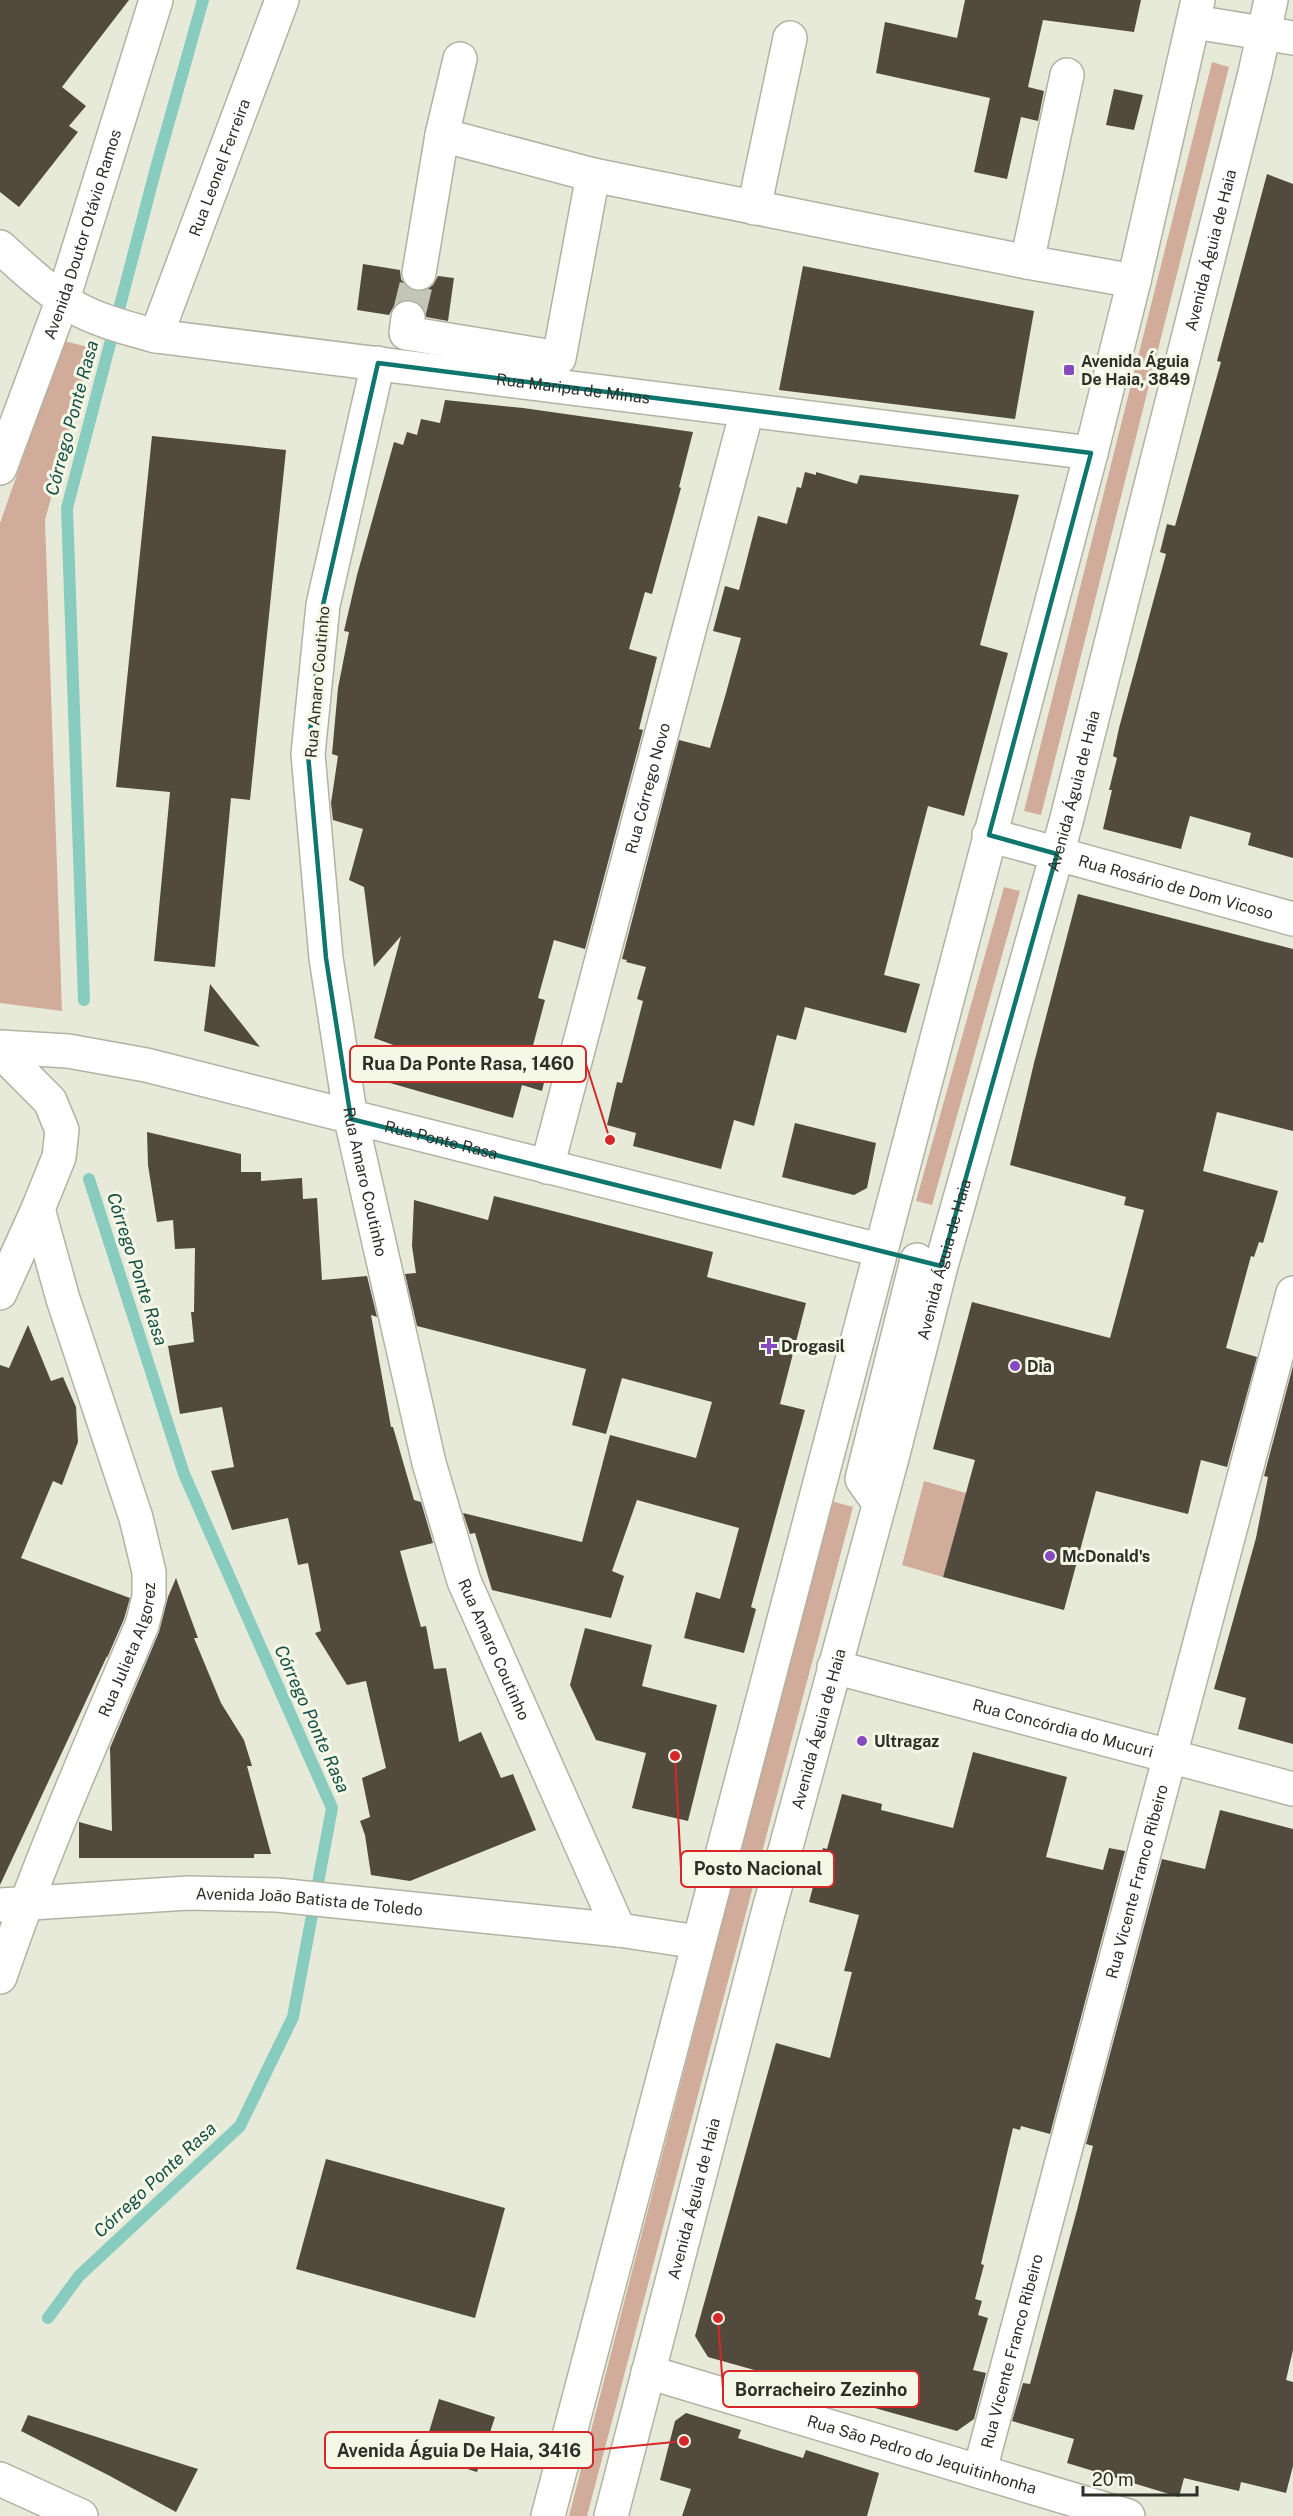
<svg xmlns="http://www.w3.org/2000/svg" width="1293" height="2516" viewBox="0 0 1293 2516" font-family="'Public Sans',sans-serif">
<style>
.green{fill:#d1ac9b}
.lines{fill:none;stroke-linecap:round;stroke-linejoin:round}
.stream{stroke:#88ccc0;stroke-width:12}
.building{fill:#524a3d}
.minor-tunnel{stroke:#c3c5b6;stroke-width:33;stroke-dasharray:33 16;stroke-linecap:butt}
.minor-casing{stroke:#b0b3a2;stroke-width:36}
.major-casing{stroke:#b0b3a2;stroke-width:36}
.minor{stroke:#fff;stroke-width:33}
.major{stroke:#fff;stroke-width:33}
.marked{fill:none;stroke:#0f766e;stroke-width:4.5;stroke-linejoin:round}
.poi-dot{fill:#864ac0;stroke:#f5f8e6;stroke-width:2}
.labels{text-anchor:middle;stroke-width:6;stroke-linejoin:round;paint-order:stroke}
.street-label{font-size:16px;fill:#2e2f29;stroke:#f5f8e6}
.poi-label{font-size:16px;font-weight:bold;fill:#2e2f29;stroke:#f5f8e6;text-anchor:start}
.water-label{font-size:18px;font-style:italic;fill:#144e46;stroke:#f5f8e6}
.leader{fill:none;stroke:#d62828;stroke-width:2}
.callout-dot{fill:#d62828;stroke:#f5f8e6;stroke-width:2}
.callout{fill:#f5f8e6;stroke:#d62828;stroke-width:2}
.callout-label{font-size:18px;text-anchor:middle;font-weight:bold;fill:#2e2f29}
</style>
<rect width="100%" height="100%" fill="#e8ead9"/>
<!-- green -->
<path class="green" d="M1212,62L1229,67L1041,815L1024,811Z
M64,341L92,348L45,520L62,1011L0,1003V523Z
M1004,887L1020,891L932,1205L916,1201Z
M924,1481L966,1493L943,1577L902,1565Z
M831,1501L853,1507L587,2516H569Z"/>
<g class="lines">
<!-- stream -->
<path class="stream" d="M84,1000L67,508L156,168L203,0
M48,2318L79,2276L240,2126L293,2017L332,1808L184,1474L89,1179"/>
</g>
<!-- building -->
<path class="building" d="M0,0H129L62,87L86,106L69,126L78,132L19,207L0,192Z
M965,0H1141L1134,32L1043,20L1028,87L1044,91L1038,121L1021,117L1007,179L974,172L990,98L876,73L885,22L957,38Z
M1114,89L1143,95L1134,130L1106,125Z
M1267,174L1293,184V858L1248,845L1251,833L1190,816L1181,849L1103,829L1112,790H1109L1117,758L1113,756L1119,728L1166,554L1160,552L1167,524L1175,526L1221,362L1217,361Z
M363,264L400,270L401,279L407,287L417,292L425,291L433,285L438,276L454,278L448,321L426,317L425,310L420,304L410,299L401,301L394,306L389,315L357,310Z
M803,266L1034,311L1015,419L779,390Z
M445,400L523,408L693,432L679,487L681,488L652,594L645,592L629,649L657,657L639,729L643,730L585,949L554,940L538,998L545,1000L531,1053L550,1058L542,1091L522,1085L513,1118L390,1083L399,1047L374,1038L401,936L374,967L364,887L349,880L363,829L333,820L331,803L338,756L332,754L338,688L349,632L344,631L357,575L394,442L403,445L407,432L417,435L421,419L440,423Z
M152,436L286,450L250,800L231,798L215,967L154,961L170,792L116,787Z
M805,472L816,475V472L857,484L860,475L1019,495L980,645L1008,653L964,816L928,806L884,975L920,984L906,1033L805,1007L796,1040L777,1035L754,1126L734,1120L721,1169L633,1146L636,1133L607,1125L617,1082L622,1083L643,1001L637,999L646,967L626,962L627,960L622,959L679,740L710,748L726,693L741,638L713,631L725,586L739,590L758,516L787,524L797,487L801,488Z
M1078,894L1293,949V1131L1217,1112L1203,1171L1278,1191L1263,1243L1259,1242L1254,1257L1251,1256L1226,1348L1257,1357L1227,1467L1201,1460L1188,1514L1096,1491L1064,1610L943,1577L975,1460L933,1449L972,1302L1110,1338L1127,1275L1144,1210L1124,1205L1126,1197L1010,1165L1034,1063Z
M210,984L260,1047L204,1031Z
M795,1123L876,1143L867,1188L854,1195L782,1177Z
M147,1132L241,1154V1172H261V1181L302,1178L303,1199L317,1198L322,1280L367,1276L377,1317L371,1315L391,1427H393L414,1500L421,1502L433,1543L400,1551L421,1627L426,1626L434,1669L446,1668L459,1742L481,1732L501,1778L513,1774L536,1830L410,1881L371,1875L365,1835L360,1821L370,1817L362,1778L386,1768L366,1681L347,1685L315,1633L321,1631L308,1563L298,1565L288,1518L232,1530L211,1471L234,1467L222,1407L180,1414L168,1346L194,1342L191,1312H194L195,1248L175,1249L173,1220L157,1222L148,1165Z
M494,1196L713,1252L707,1277L806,1303L780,1404L805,1410L751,1607L756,1609L744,1653L684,1638L696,1592L720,1599L739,1528L637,1500L612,1571L624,1576L611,1618L492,1590L475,1533L470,1534L463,1513L582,1542L610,1435L696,1458L712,1402L622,1378L606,1434L572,1425L586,1369L417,1326L405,1274L416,1273L412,1246L414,1200L488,1220Z
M28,1325L51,1381L63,1377L76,1407L78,1442L62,1485L53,1481L21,1558L130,1598L124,1619L107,1658V1656L0,1885V1365L9,1368Z
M1293,1366V1744L1238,1729L1246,1698L1214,1689L1256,1538L1268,1477L1264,1476Z
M176,1578L198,1638H194L221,1703L244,1740L252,1766H247L271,1854H254V1858H79V1822L112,1831L110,1748L159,1632L168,1597Z
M585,1628L652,1645L642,1686L717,1705L688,1821L632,1808L646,1753L596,1740L570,1685Z
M973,1752L1067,1777L1046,1857L1103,1870L1109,1848L1125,1851L1050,2134L1021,2126L1020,2130L1013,2128L981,2264L984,2265L975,2299L982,2301L978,2315L988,2318L973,2370L986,2373L974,2419L957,2431L864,2405V2403L829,2391L708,2357L695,2336L776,2043L830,2058L852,1972L844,1971L859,1915L809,1902L823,1848L827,1849L842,1794L882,1804L881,1810L953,1828Z
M1220,1810L1293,1829V2350L1286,2380L1293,2382V2466L1286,2493L1241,2482L1239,2491L1184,2478L1179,2497L1067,2463L1074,2439L1012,2421L1023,2383L1030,2384L1077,2210L1093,2146L1086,2144L1162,1859L1205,1869Z
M326,2159L505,2208L475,2318L296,2269Z
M439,2399L495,2417L477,2472L422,2455Z
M686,2413L741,2430L738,2438L803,2458L806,2450L879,2473L867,2516H682L691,2489L660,2480L675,2421Z
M28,2415L125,2446L198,2469L176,2512L108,2475L21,2431Z"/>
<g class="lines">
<!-- minor-tunnel -->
<path class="minor-tunnel" d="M408,318L419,273"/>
<!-- minor casing -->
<g class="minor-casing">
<g id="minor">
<path d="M1194,22L1293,38"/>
<path d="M442,135L593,175L1027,262L1134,281"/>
<path d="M754,208L790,38"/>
<path id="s1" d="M0,247C23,268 46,289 72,306C98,321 127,328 156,336L1091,453"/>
<path d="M1027,262L1067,75"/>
<path d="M419,273L442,135L460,59"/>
<path d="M408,318L406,333L559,358L593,175"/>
<path id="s2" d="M156,336L282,0"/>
<path id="s3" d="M378,363L323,605L308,754L326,958L351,1119L429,1463L464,1581L619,1930"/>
<path id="s4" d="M0,468L63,299L156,0"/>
<path id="s5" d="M989,835L1293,919"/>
<path id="s6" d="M0,1047L68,1051L146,1065L879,1250"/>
<path d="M0,1051L50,1101L62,1130L59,1157L38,1209L0,1293"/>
<path id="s7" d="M547,1167L747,411"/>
<path id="s8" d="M834,1667L1293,1789"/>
<path id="s9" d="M0,1905L188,1893L277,1895L619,1930L698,1942"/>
<path id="s10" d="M0,1977C41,1857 92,1741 142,1625L149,1597V1572L136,1518L63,1299L38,1209"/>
<path id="s11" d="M648,2372L1128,2516"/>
<path id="s12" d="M980,2470L1293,1293"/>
</g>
</g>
<!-- major casing -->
<g class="major-casing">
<g id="major">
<path d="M879,1503L862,1479L917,1260"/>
<path d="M0,2479L81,2516"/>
<path d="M548,2516L1091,453L1134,281L1198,0"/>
<path id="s13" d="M611,2516L768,1913L892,1458L941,1266L1066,822L1255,73L1271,0"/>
</g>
</g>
<!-- minor -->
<use href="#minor" class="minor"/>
<!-- major -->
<use href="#major" class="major"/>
</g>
<!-- marked area -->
<path class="marked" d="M378,363L1091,453L989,835L1057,854L941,1266L351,1119L326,958L308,754L323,605Z"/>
<!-- markers -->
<g class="poi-dot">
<rect x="1063" y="364" width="12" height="12" rx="3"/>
<path d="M766 1337h6v6h6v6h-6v6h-6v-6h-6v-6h6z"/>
<circle cx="1015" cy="1366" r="6"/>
<circle cx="1050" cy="1556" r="6"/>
<circle cx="862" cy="1741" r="6"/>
</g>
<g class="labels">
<!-- street labels -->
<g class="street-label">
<text dy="6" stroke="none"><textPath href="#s2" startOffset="180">Rua Leonel Ferreira</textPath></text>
<text dy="6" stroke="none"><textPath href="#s4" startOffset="248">Avenida Doutor Otávio Ramos</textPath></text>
<text dy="6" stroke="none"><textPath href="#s13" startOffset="2344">Avenida Águia de Haia</textPath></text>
<text dy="6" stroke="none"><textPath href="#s1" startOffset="603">Rua Maripa de Minas</textPath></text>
<text transform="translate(317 682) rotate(-85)" y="6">Rua Amaro Coutinho</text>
<text dy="6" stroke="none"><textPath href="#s7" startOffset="392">Rua Córrego Novo</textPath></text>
<text dy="6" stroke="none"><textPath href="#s13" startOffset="1786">Avenida Águia de Haia</textPath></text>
<text dy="6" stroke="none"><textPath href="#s5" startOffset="194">Rua Rosário de Dom Vicoso</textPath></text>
<text dy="6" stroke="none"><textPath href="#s6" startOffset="452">Rua Ponte Rasa</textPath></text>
<text dy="6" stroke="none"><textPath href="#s3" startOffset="830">Rua Amaro Coutinho</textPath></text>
<text dy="6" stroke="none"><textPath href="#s13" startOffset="1300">Avenida Águia de Haia</textPath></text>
<text dy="6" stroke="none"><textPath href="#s10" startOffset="352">Rua Julieta Algorez</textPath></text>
<text dy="6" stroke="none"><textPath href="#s3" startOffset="1316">Rua Amaro Coutinho</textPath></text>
<text dy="6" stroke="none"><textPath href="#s13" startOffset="814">Avenida Águia de Haia</textPath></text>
<text dy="6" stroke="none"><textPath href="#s8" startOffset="237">Rua Concórdia do Mucuri</textPath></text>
<text dy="6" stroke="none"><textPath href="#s12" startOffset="609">Rua Vicente Franco Ribeiro</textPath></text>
<text dy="6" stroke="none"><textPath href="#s9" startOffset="310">Avenida João Batista de Toledo</textPath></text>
<text dy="6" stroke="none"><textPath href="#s13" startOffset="328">Avenida Águia de Haia</textPath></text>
<text dy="6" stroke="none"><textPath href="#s12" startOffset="123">Rua Vicente Franco Ribeiro</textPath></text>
<text dy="6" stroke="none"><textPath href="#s11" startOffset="286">Rua São Pedro do Jequitinhonha</textPath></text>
</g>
<!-- poi labels -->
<g class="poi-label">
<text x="1081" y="367">Avenida Águia<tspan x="1081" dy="18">De Haia, 3849</tspan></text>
<text x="781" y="1352">Drogasil</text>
<text x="1027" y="1372">Dia</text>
<text x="1062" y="1562">McDonald's</text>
<text x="874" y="1747">Ultragaz</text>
</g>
<!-- water labels -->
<g class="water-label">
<text transform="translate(72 418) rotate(-75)" y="6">Córrego Ponte Rasa</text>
<text transform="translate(137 1269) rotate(72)" y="6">Córrego Ponte Rasa</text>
<text transform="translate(312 1719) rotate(66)" y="6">Córrego Ponte Rasa</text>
<text transform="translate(155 2180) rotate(-43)" y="6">Córrego Ponte Rasa</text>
</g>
</g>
<!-- callouts -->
<path class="leader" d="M610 1140L586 1064M675 1756L681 1869M718 2318L723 2389M684 2441L593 2450"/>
<g class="callout-dot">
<circle cx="610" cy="1140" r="6"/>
<circle cx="675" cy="1756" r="6"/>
<circle cx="718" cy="2318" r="6"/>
<circle cx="684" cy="2441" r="6"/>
</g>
<g class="callout">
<rect x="350" y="1046" width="236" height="36" rx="6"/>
<rect x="681" y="1851" width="153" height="36" rx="6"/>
<rect x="723" y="2371" width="196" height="36" rx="6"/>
<rect x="325" y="2432" width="268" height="36" rx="6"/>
</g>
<g class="callout-label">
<text x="468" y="1070">Rua Da Ponte Rasa, 1460</text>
<text x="758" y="1875">Posto Nacional</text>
<text x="821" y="2396">Borracheiro Zezinho</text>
<text x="459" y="2457">Avenida Águia De Haia, 3416</text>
</g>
<!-- scale -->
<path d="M1083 2486v9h114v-9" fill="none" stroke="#2e2f29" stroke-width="3"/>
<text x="1092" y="2486" font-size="18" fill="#2e2f29" stroke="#f5f8e6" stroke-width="4.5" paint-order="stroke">20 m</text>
</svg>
